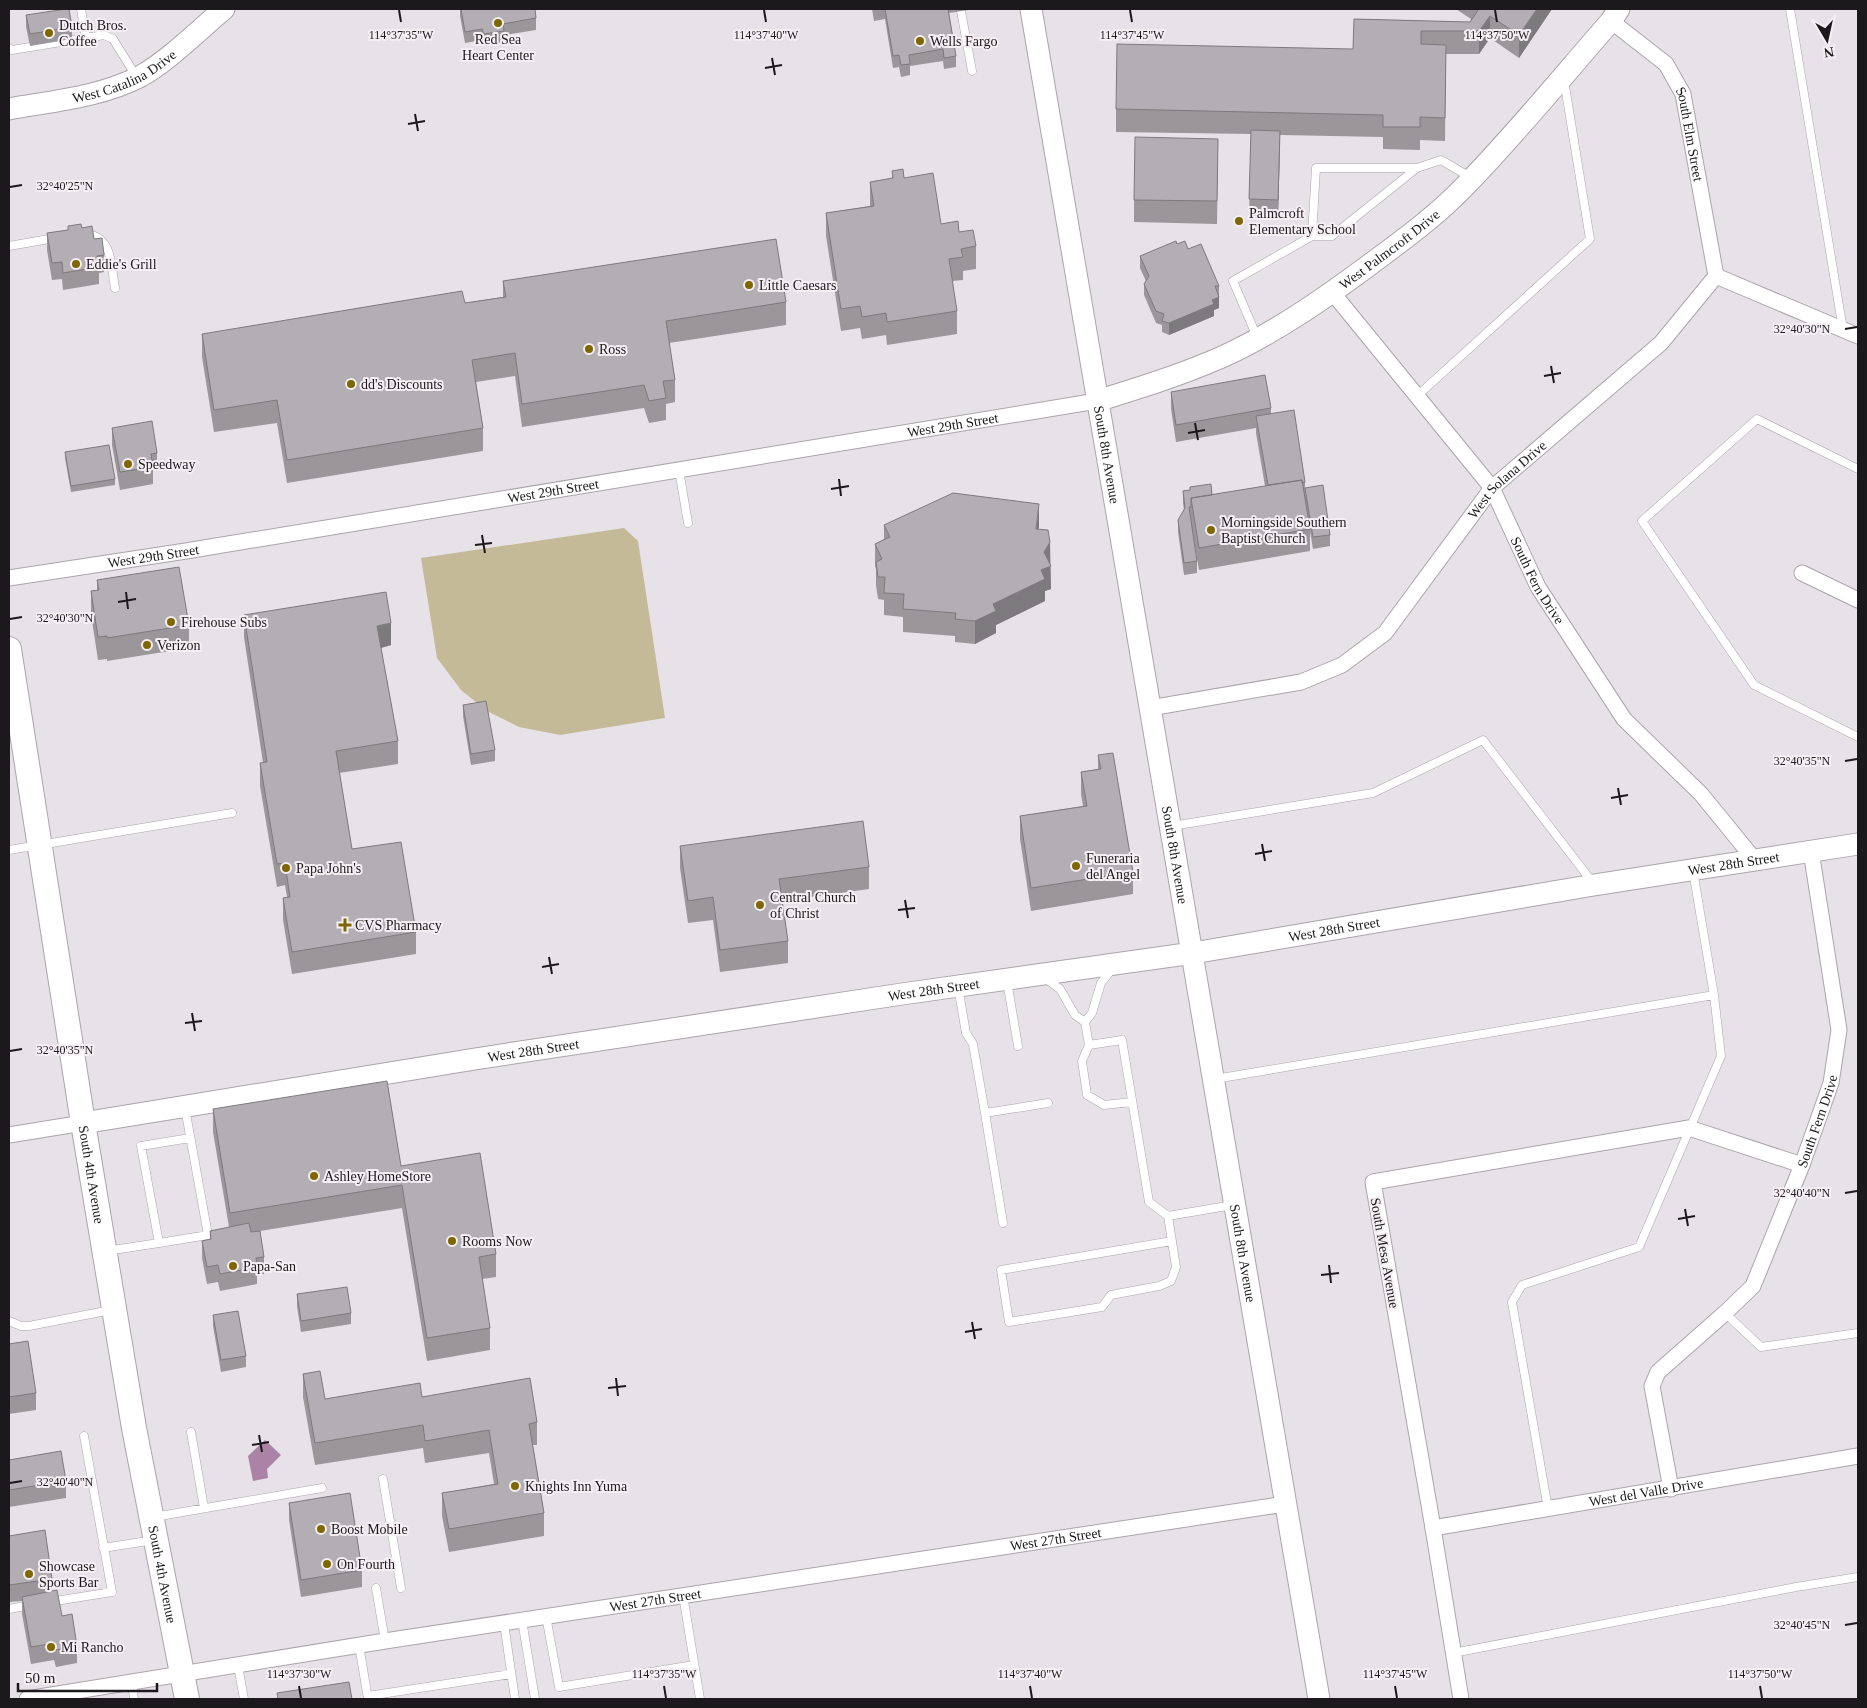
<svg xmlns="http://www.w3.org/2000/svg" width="1867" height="1708" viewBox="0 0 1867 1708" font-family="Georgia,serif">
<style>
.green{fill:#c4ba98}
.water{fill:#aa83a7}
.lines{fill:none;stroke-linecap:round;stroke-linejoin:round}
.lane-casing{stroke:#aba5aa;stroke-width:9}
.street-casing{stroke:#aba5aa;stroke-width:17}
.secondary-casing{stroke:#aba5aa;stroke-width:23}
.primary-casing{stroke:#aba5aa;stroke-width:26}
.lane{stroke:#fff;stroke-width:8}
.street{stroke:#fff;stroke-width:15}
.secondary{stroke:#fff;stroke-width:21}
.primary{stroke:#fff;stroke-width:24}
.wall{fill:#9a969a}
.shaded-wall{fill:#7d7a7d}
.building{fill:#b3aeb3;stroke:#7d7a7d}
.ticks{fill:none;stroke:#1b191b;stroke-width:2}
.poi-dot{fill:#7e6700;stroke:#f5eff4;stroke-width:2}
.labels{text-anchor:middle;stroke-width:4;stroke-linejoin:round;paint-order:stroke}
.poi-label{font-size:14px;fill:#1b191b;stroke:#f5eff4;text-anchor:start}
.street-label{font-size:14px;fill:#1b191b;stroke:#f5eff4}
.ticks-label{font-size:12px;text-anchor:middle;fill:#1b191b;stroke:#f5eff4;stroke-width:4;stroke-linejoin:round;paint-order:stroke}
</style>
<rect width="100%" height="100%" fill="#e7e2e7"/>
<!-- green -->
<path class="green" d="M624,528L638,541L665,718L560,735L519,727L487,711L461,690L437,658L421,558Z"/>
<!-- water -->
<path class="water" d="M265,1440L281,1455L267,1469L268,1478L253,1481L248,1456Z"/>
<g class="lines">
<!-- lane casing -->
<g class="lane-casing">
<path id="lane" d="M81,9L86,38
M1790,9L1843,330
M961,11L972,71
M9,48L12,50L104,35L113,39L136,76
M84,234C113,235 111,266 115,288
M1312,236L1316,168H1417
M9,246L55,238
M1257,337L1233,281L1312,236H1332L1417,168L1441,160L1470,177
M1417,396L1590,239L1564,80
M1858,469L1757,419L1642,521L1754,685L1858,737
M679,470L688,523
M1172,826L1373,793L1483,740L1593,883
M9,850L232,813
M1045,978L1060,989L1075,1015L1085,1022L1092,1013L1101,983L1113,968
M1007,981L1018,1046
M958,987L966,1033L973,1044L985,1113
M1085,1022L1089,1045
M1215,1079L1714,995
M1132,1102L1104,1105L1087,1095L1082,1061L1089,1045L1122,1040L1149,1202L1168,1216
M185,1108L208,1235L159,1243L141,1146L190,1138
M1003,1223L985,1113L1048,1103
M1172,1241L1001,1270L1009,1322L1102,1307L1111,1295L1159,1286L1171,1281L1176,1267L1168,1216L1233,1205
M106,1251L159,1243
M1725,1313L1761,1347L1858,1333
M9,1321L21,1326H29L111,1310
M191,1432L204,1508
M383,1479L401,1588
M1548,1509L1512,1302L1522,1285L1639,1247L1721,1056L1714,995L1693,871
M154,1517L322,1488
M103,1548L154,1540
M376,1588L385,1641
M683,1595L700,1699
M49,1602L112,1592L84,1436
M9,1609L30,1605
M546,1616L559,1687L694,1665
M522,1620L535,1699
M504,1623L515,1699
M359,1645L368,1699
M1453,1653L1796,1587L1858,1577
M238,1666L244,1699
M132,1683L134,1699
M368,1696L511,1674"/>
</g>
<!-- street casing -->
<g class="street-casing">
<g id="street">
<path id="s1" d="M1611,21L1666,64L1683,94L1716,276"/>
<path d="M1716,276L1858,336"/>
<path id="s2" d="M1332,292L1492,488L1538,587L1624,719L1701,794L1754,859"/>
<path d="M1802,573L1858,600"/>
<path id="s3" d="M9,578L186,551L1097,401"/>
<path id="s4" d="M1150,708L1301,682L1342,665L1385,633L1492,488L1661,343L1716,276"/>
<path d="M9,1135L83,1123"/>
<path id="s5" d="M1671,1489L1652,1386L1658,1372L1725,1313L1753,1286L1802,1165L1831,1083L1839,1030L1811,851"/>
<path id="s6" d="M1433,1528L1858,1456"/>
<path id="s7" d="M27,1699L385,1641L1285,1504"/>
<path d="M1461,1699L1433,1528L1373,1182L1689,1128L1802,1165"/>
</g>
</g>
<!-- secondary casing -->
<g class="secondary-casing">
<g id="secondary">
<path id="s8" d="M1031,9L1319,1699"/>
<path id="s9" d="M9,109C53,101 101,97 141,76C168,61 200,29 224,9"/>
<path id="s10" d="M1097,401C1139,388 1181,375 1222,357C1275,333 1325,298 1372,263C1403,240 1436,216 1463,188C1515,135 1562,77 1611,21L1619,9"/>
<path id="s11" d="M83,1123L475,1059L902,994L1193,953L1594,885L1858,844"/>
</g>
</g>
<!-- primary casing -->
<g class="primary-casing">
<g id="primary">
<path id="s12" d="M9,649L83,1123L134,1428L187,1699"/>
</g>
</g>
<!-- lane -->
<use href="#lane" class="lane"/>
<!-- street -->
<use href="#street" class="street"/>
<!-- secondary -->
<use href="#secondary" class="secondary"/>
<!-- primary -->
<use href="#primary" class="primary"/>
</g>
<!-- wall -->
<path class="wall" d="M458,9H535L536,18V30L504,35V42L484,46L482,40L465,43L460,16V9L458,10Z
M872,9H975L949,13L956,56V67L944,69L943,61L910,66V75L901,77L899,67L893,68L885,19L874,21Z
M1456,9H1552L1519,58L1490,38L1479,54H1446L1445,141L1420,140V150L1383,149V137L1280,135L1278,217L1249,216L1251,134L1116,132V109L1353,49L1354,19L1470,22L1471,19Z
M26,15L72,27V39L30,46L26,27Z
M1218,162L1217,224L1134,222V200Z
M892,171L904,178L941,224L959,232L976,246V269L963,271V280L952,281L957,311V334L887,345L886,335L862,339L860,328L841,331L826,236V213L870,206V182L892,178Z
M68,226L82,228L94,239L104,255V272L99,273V284L63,290L62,279L52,280L47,250V233L68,230Z
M1177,244L1188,249L1219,286V308L1214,310V316L1169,335L1162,332V325L1156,323L1144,295V284L1146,281L1140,268V256Z
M503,281L786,302V325L669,343L675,380V402L666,404V420L649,423L644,408L522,427L515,376L476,382L483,428V451L287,483L277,423L214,432L202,357V334L465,303L503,297Z
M1171,392L1271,408V414L1305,482V488L1330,535V546L1313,549L1310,531V551L1199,570L1190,518L1197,561V573L1184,575L1178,532V520L1184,510L1183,503V491L1190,490V487L1212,495L1265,486L1256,433V428L1176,442L1171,409Z
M112,428L157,453V470H153V484L120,490L112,445Z
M65,452L115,479V485L71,492L65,458Z
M884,525L1039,526L1038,529L1050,564L1051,589L1045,591V601L996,625V633L975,644L955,642V636L903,632V617L884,615V600L878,599L876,585V569L875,566V544L884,539Z
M97,580L189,625V648L107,661V659L98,660L91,614V591L97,590Z
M244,615L391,645L381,648L398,741V764L339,773L352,849L416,932V954L292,974L283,920V898L287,897L285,885L277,887L260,786V763H263L244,637Z
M463,705L495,750V761L471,765L463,716Z
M1098,755L1133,872V894L1031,911L1020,839V816L1083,806L1081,794V772L1098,769Z
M680,846L869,867V889L782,901L788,941V963L720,972L713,920L688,923L680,868Z
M213,1109L401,1166L496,1254V1277L482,1279L490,1328V1350L427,1361L402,1208L260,1231L264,1257V1274L257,1275V1284L220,1291L218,1282L207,1284L202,1258V1241L210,1240V1231L229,1227L213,1132Z
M297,1294L351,1313V1324L301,1332L297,1306Z
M213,1315L246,1356V1367L221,1372L213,1326Z
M9,1327L10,1335V1344L36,1393V1410L9,1414Z
M303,1374L325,1399L422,1397L537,1422V1445H533L544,1513V1536L449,1552L442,1516V1493L494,1484L489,1453L425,1463L423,1448L315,1465L303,1397Z
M9,1460L66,1481V1498L9,1507Z
M289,1503L362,1570V1587L301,1597L289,1520Z
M9,1536L52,1579V1591L62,1616L77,1646V1663L56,1667L54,1660L31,1664L22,1614V1601L9,1602Z"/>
<!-- shaded-wall -->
<path class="shaded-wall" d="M1537,9H1552L1519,58V35Z
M1490,16V38L1479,54V31Z
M1280,131V148L1278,217V200Z
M1219,297V308L1214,310V316L1169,335V323L1212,300Z
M1039,504V526L1036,551V529Z
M1050,542L1051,589L1045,591V601L996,625V633L975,644V621L993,604L1041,570L1044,552Z
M391,623V645L377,649V626Z"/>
<!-- building -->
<path class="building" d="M66,9H69L72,27L30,34L26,15Z
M461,9H535L536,18L503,24L504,31L484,34L482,29L465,32Z
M885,9H948L956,56L944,58L943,49L909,55L910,64L901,65L899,55L893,56Z
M1479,9H1537L1519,35L1490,16L1479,31H1421V44L1446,45L1445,118L1420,117V127H1383V115L1116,109L1117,44L1353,49L1354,19L1470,22Z
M1251,130L1280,131L1278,200L1249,199Z
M1135,137L1218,139L1217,201L1134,200Z
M903,169L904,178L933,173L941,224L958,221L959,232L973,230L976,246L961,249L963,257L949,259L957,311L887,322L886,313L862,317L860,306L841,309L826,213L874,206L870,182L893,178L892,171Z
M81,224L82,228L92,226L94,239L102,238L104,255L97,256L99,267L63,273L62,262L52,263L47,233L68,230V226Z
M776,239L786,302L666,321L675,380L663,381L666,398L649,401L644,385L522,404L515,353L472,360L483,428L287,460L277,400L214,410L202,334L462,291L465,303L506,297L503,281Z
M1176,241L1177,244L1185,241L1188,249L1201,244L1219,286H1215L1219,297L1212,300L1214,304L1169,323L1162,321L1164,314L1156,311L1144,284L1149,276L1140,256Z
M1265,375L1271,408L1176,425L1171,392Z
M1294,410L1305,482L1302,483V480L1268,485L1256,416Z
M152,421L157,453L151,454L153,467L120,472L112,428Z
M109,445L115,479L71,486L65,452Z
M1302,480L1310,529L1199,548L1191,498Z
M1211,484L1212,495L1191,498V507H1189L1197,561L1184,563L1178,520L1185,508L1183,491L1190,490V487Z
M1323,485L1330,535L1313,537L1305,488Z
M953,493L1039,504L1036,529L1048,530L1050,542L1044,552L1051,566L1041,570L1045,579L993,604L996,611L975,621L955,619L956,613L903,609L904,594L884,593L885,577H878L876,562L882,559L875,544L890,537L884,525Z
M179,567L189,625L107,638V636L98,637L91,591L99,590L97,580Z
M386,592L391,623L377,626L398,741L336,751L352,849L401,842L416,932L292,952L283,898L290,897L285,863L277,864L260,763L267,762L244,615Z
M486,701L495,750L471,754L463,705Z
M1113,753L1133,872L1031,888L1020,816L1087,806L1081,772L1101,769L1098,755Z
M863,821L869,867L779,879L788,941L720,950L713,897L688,901L680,846Z
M387,1081L401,1166L480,1153L496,1254L479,1257L490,1328L427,1338L402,1185L230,1213L213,1109Z
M249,1223L251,1232L260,1231L264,1257L256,1258L257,1267L220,1274L218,1265L207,1267L202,1241L211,1239L210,1231Z
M347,1287L351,1313L301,1321L297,1294Z
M238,1311L246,1356L221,1360L213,1315Z
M28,1341L36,1393L9,1397V1344Z
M320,1371L325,1399L420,1383L422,1397L530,1378L537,1422L529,1424L544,1513L449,1529L442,1493L498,1484L489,1430L425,1441L423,1425L315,1443L303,1374Z
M61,1451L66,1481L9,1490V1460Z
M350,1493L362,1570L301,1580L289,1503Z
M45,1530L52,1579L9,1585V1536Z
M57,1590L62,1616L72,1614L77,1646L56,1650L54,1643L31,1647L22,1597Z
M349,1682L352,1699H278L277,1693Z"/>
<!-- ticks -->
<path class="ticks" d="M399,10L401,22M764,10L766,22M1130,10L1132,22M1495,10L1497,22M772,58L775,75M765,68L782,65M415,114L418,131M408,124L425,121M10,187L22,185M1845,329L1857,327M1551,366L1554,383M1544,376L1561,373M1195,423L1198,440M1188,433L1205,430M839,479L841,496M831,489L849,486M482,535L485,553M475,545L492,543M126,592L128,609M118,602L136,599M10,619L22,617M1845,761L1857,759M1618,788L1621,805M1611,798L1628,795M1262,844L1265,861M1255,854L1272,851M905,900L908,918M898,910L915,908M549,957L552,974M542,967L559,964M192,1013L195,1031M185,1023L202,1021M10,1051L22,1049M1845,1193L1857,1191M1685,1209L1688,1226M1678,1219L1695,1216M1329,1265L1331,1283M1321,1275L1339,1273M972,1322L975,1339M965,1332L982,1329M616,1378L618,1396M608,1388L626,1386M259,1435L262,1452M252,1445L269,1442M10,1483L22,1481M1845,1625L1857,1623M299,1686L301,1698M664,1686L666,1698M1030,1686L1032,1698M1395,1686L1397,1698M1760,1686L1762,1698"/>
<!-- markers -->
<g class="poi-dot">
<circle cx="498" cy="23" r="5"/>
<circle cx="49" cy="33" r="5"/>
<circle cx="920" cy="41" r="5"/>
<circle cx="1239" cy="221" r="5"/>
<circle cx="76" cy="264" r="5"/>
<circle cx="749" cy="285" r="5"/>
<circle cx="589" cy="349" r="5"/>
<circle cx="351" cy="384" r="5"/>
<circle cx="128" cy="464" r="5"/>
<circle cx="1211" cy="530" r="5"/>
<circle cx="171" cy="622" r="5"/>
<circle cx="147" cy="645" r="5"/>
<circle cx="1076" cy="866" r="5"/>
<circle cx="286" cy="868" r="5"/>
<circle cx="760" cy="905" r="5"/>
<path d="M342.5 917.5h5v5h5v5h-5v5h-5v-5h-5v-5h5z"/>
<circle cx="314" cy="1176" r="5"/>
<circle cx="452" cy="1241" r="5"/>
<circle cx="233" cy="1266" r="5"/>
<circle cx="515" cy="1486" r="5"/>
<circle cx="321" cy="1529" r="5"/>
<circle cx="327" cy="1564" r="5"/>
<circle cx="29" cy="1574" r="5"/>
<circle cx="51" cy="1647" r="5"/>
</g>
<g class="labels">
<!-- poi labels -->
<g class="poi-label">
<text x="59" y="30">Dutch Bros.<tspan x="59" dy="16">Coffee</tspan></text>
<text x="498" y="44" text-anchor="middle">Red Sea<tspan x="498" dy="16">Heart Center</tspan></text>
<text x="930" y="46">Wells Fargo</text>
<text x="1249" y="218">Palmcroft<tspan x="1249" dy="16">Elementary School</tspan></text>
<text x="86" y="269">Eddie's Grill</text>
<text x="759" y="290">Little Caesars</text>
<text x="599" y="354">Ross</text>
<text x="361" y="389">dd's Discounts</text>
<text x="138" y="469">Speedway</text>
<text x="1221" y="527">Morningside Southern<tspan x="1221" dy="16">Baptist Church</tspan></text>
<text x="181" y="627">Firehouse Subs</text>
<text x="157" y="650">Verizon</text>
<text x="1086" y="863">Funeraria<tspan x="1086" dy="16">del Angel</tspan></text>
<text x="296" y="873">Papa John's</text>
<text x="770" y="902">Central Church<tspan x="770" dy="16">of Christ</tspan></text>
<text x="355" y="930">CVS Pharmacy</text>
<text x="324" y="1181">Ashley HomeStore</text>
<text x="462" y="1246">Rooms Now</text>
<text x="243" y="1271">Papa-San</text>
<text x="525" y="1491">Knights Inn Yuma</text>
<text x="331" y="1534">Boost Mobile</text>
<text x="337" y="1569">On Fourth</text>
<text x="39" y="1571">Showcase<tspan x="39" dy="16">Sports Bar</tspan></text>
<text x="61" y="1652">Mi Rancho</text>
</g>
<!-- street labels -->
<g class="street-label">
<text dy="5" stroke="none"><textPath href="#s9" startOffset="121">West Catalina Drive</textPath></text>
<text dy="5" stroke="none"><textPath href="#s1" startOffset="145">South Elm Street</textPath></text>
<text dy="5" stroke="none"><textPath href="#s10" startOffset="332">West Palmcroft Drive</textPath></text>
<text dy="5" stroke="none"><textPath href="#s3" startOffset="956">West 29th Street</textPath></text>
<text dy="5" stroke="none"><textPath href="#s8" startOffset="452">South 8th Avenue</textPath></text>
<text dy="5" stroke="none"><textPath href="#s4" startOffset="448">West Solana Drive</textPath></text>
<text dy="5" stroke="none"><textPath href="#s3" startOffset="551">West 29th Street</textPath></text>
<text dy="5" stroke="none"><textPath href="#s3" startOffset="146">West 29th Street</textPath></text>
<text dy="5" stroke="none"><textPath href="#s2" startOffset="356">South Fern Drive</textPath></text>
<text dy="5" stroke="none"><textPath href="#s8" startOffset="858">South 8th Avenue</textPath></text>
<text dy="5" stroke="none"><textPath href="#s11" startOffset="1671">West 28th Street</textPath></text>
<text dy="5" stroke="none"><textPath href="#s11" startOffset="1266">West 28th Street</textPath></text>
<text dy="5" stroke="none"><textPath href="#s11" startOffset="861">West 28th Street</textPath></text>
<text dy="5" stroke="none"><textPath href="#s11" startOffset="456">West 28th Street</textPath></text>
<text dy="5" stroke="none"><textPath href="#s5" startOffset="425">South Fern Drive</textPath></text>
<text dy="5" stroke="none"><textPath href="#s12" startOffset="532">South 4th Avenue</textPath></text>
<text dy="5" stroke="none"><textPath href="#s8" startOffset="1262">South 8th Avenue</textPath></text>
<text transform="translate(1385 1253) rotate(80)" y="5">South Mesa Avenue</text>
<text dy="5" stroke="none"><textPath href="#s6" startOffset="216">West del Valle Drive</textPath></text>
<text dy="5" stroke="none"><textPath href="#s7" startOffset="1041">West 27th Street</textPath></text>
<text dy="5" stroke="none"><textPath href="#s12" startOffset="938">South 4th Avenue</textPath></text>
<text dy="5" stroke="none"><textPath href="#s7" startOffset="636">West 27th Street</textPath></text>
</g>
</g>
<g class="ticks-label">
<text x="401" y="39">114°37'35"W</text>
<text x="766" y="39">114°37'40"W</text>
<text x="1132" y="39">114°37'45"W</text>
<text x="1497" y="39">114°37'50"W</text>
<text x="65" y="190">32°40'25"N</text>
<text x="1802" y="333">32°40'30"N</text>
<text x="65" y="622">32°40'30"N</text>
<text x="1802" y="765">32°40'35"N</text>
<text x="65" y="1054">32°40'35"N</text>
<text x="1802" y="1197">32°40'40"N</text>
<text x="65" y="1486">32°40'40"N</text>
<text x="1802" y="1629">32°40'45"N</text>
<text x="299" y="1678">114°37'30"W</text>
<text x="664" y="1678">114°37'35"W</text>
<text x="1030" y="1678">114°37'40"W</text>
<text x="1395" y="1678">114°37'45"W</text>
<text x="1760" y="1678">114°37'50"W</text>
</g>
<!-- border -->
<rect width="1867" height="1708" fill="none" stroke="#1b191b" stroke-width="20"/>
<!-- north arrow -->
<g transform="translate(1827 40) rotate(171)" stroke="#f5eff4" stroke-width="4" paint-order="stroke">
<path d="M0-4L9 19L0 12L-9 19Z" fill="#1b191b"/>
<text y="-8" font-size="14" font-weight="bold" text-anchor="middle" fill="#1b191b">N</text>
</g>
<!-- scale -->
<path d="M18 1683v8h139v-8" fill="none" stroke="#1b191b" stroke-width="2.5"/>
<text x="25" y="1683" font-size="15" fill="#1b191b" stroke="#f5eff4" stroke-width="4" paint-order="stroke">50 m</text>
</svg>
